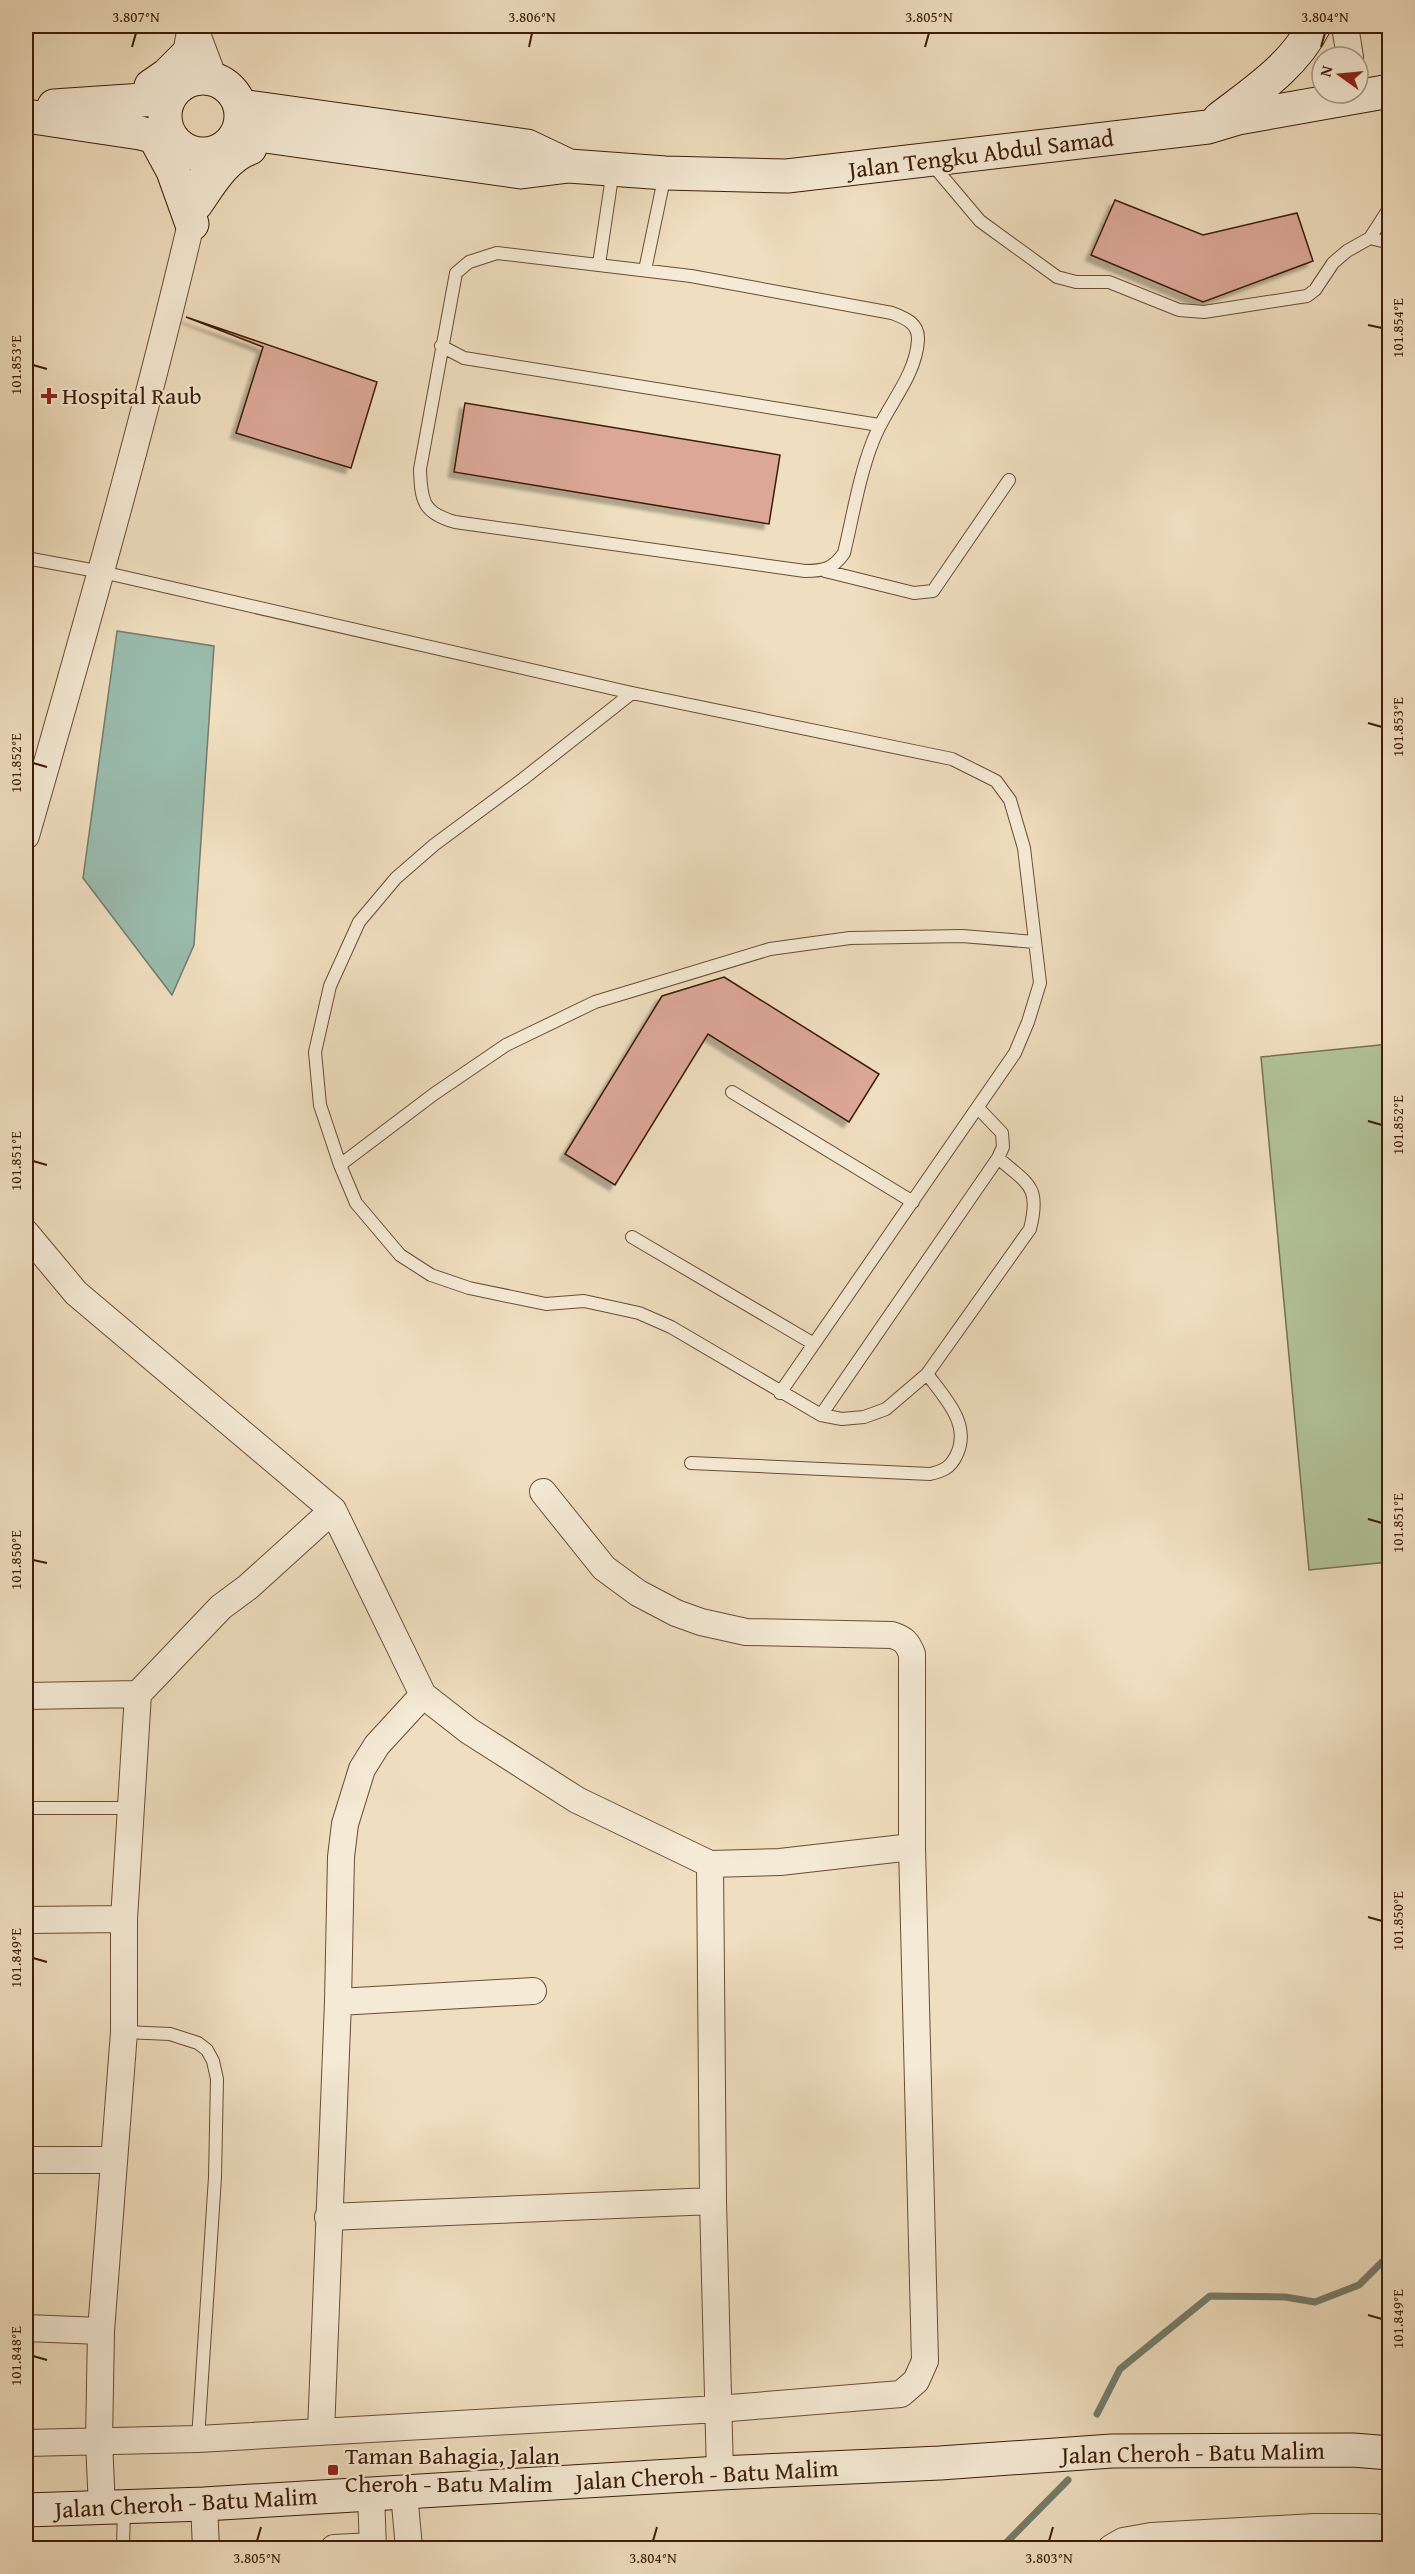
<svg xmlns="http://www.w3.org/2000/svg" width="1415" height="2574" viewBox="0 0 1415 2574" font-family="'Gentium Book Plus',serif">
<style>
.green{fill:#b2c297;stroke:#77704f;stroke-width:1.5}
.water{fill:#9abcae;stroke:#747c6b;stroke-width:1.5}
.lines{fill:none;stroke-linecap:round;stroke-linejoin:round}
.stream{stroke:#747c6b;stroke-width:7}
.building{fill:#dca797;stroke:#3c1d07;stroke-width:1.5;filter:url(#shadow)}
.lane-casing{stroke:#694d35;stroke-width:14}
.street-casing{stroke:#694d35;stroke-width:28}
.secondary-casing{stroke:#3c1d07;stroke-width:35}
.lane{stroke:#f5ead5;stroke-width:12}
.street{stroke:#f5ead5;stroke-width:26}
.secondary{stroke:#f5ead5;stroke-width:33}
.ticks{fill:none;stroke:#3c1d07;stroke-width:2}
.poi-dot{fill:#8f2418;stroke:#f5ead5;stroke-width:2}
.labels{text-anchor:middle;stroke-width:4.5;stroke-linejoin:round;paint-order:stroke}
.street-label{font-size:24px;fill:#3c1d07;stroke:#f5ead5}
.poi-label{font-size:24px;fill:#3c1d07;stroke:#f5ead5;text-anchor:start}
.neatline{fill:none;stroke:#3c1d07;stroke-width:2}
.ticks-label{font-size:15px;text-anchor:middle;fill:#3c1d07}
</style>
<defs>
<filter id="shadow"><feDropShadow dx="-5.5" dy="5.5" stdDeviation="1.5" flood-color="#0004"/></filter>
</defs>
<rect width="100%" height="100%" fill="#efdebf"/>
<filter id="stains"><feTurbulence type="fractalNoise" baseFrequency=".00333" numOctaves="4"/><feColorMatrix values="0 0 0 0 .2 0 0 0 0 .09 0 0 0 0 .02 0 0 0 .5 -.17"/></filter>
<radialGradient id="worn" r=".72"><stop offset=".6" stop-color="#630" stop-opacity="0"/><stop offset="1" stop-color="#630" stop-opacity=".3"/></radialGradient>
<!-- green -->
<path class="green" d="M1389,1044V1562L1309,1570L1261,1057Z"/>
<!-- water -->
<path class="water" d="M117,631L214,646L194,945L172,995L83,878Z"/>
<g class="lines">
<!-- stream -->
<path class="stream" d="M1097,2414L1120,2369L1210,2296L1285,2297L1315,2302L1359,2285L1390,2254
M997,2548L1003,2546L1068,2480"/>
</g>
<!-- building -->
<path class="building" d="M1115,200L1203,235L1297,213L1313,261L1203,302L1091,255Z
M186,317L377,382L351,468L236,433L263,347Z
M465,403L780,455L769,524L454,472Z
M724,977L879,1074L849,1122L708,1034L615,1185L565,1154L662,996Z"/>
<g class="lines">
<!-- lane casing -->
<g class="lane-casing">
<path id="lane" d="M931,163L980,221L1057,277L1076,282H1109L1179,310L1204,312L1307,296L1315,290L1333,263L1347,251L1370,238L1390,207
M1370,238L1390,243
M497,253L691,276L892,313C905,318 919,323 918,340C916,377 885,408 873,441C859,476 853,516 844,553C833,569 824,571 805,571L455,522C423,513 421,501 420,469L456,273L469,262Z
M599,264L613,170
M645,270L665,174
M441,346L464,358L879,425
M26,558L102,572L632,693L952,759L996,781L1010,800L1024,848L1040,983L1028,1022L1015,1053L780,1393
M825,571L914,593L933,591L1009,480
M632,693L523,779L434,845L396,878L359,922L330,986L315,1052L320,1105L340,1165L356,1203L400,1255L431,1275L469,1288L546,1304L584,1301L639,1313L671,1327L821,1415L842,1419L864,1417L886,1409L927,1374L1030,1229C1041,1186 1028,1184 998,1158
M732,1092L913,1202
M340,1165L434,1094L506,1045L595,1002L770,949L850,938L962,936L1035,942
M632,1237L814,1344
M821,1415L998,1158L1003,1147L1002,1133L978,1108
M691,1463L930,1474C943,1471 950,1468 956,1456C972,1425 945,1398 927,1374
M26,1808H131
M124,2032L170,2034L198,2043L207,2050L213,2061L217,2079L215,2177L198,2439
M123,2548L124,2508"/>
</g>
<!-- street casing -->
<g class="street-casing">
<path id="street" d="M194,26L214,79
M1345,26L1350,57
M183,71L191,26
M26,836C91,610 155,384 207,155
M26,1233L76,1293L333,1510L423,1695L469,1731L577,1800L710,1864L780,1862L912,1847
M26,1696L138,1694
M710,1864L713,2201L720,2473
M26,1920L124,1919
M338,2002L533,1991
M26,2160H113
M328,2217L713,2201
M26,2328L101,2331
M321,2432L338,2002L341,1857L345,1824L362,1769L377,1745L423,1695
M26,2443L198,2439L718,2409L901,2394L916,2381L925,2361L912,1847V1654C907,1642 904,1639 892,1635L746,1632L701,1622L676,1613L638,1593L604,1568L543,1492
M404,2493L409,2548
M371,2495L373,2548
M204,2504L206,2548
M102,2508L99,2441L101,2331L124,2032V1919L138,1694L221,1607L248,1587L333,1510
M334,2548L373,2546
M1111,2548L1123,2541L1151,2536L1315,2527H1373L1390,2529"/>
</g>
<!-- secondary casing -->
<g class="secondary-casing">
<path id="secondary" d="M165 116a38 38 0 1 1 76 0a38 38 0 1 1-76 0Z
M151,86L167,75L188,54
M54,106L158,99L171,94
M240,106L527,146L569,166
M26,116L140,133L173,141
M1219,119C1254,92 1294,66 1314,26
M238,132L521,172L569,166L665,173L787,176L1208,127L1238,118L1390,91
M154,136L173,171L192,224
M196,204C210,184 225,157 250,148
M26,2510L204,2504L720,2473L940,2463L1112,2451L1353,2450L1390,2453"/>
</g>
<!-- lane -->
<use href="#lane" class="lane"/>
<!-- street -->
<use href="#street" class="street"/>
<!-- secondary -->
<use href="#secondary" class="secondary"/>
</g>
<!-- ticks -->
<path class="ticks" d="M132,47L136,33M529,47L532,33M925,47L929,33M1321,47L1325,33M1368,325L1382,328M33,365L47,369M1368,723L1382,727M33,763L47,767M1368,1121L1382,1125M33,1161L47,1165M1368,1519L1382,1523M33,1560L47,1563M1368,1917L1382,1921M33,1958L47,1962M1368,2315L1382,2319M33,2356L47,2360M257,2541L261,2527M653,2541L657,2527M1049,2541L1053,2527"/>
<!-- markers -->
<g class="poi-dot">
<path d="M46 387h6v6h6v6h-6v6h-6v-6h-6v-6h6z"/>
<rect x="327" y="2464" width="12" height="12" rx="3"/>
</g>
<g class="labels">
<!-- street labels -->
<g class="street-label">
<text transform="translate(981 154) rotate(-7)" y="8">Jalan Tengku Abdul Samad</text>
<text transform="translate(1193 2453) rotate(-1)" y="8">Jalan Cheroh - Batu Malim</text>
<text transform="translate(707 2475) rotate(-3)" y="8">Jalan Cheroh - Batu Malim</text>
<text transform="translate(186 2503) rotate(-3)" y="8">Jalan Cheroh - Batu Malim</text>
</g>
<!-- poi labels -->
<g class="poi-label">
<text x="62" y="404">Hospital Raub</text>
<text x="345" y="2464">Taman Bahagia, Jalan<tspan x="345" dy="28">Cheroh - Batu Malim</tspan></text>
</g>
</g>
<!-- margin -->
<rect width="1415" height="2574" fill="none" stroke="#efdebf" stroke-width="66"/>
<!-- north arrow -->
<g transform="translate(1340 75) rotate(285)"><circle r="28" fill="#f5ead5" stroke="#ab9883" stroke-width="1.5"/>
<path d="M0-4.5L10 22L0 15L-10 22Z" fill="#8f2418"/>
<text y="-9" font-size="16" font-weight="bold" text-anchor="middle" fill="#3c1d07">N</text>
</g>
<rect x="33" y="33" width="1349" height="2508" class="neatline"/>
<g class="ticks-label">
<text x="136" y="22">3.807°N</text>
<text x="532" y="22">3.806°N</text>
<text x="929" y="22">3.805°N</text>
<text x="1325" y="22">3.804°N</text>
<text transform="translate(1398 328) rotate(-90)" y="5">101.854°E</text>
<text transform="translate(16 365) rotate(-90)" y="5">101.853°E</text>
<text transform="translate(1398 727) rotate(-90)" y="5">101.853°E</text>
<text transform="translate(16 763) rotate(-90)" y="5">101.852°E</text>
<text transform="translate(1398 1125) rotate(-90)" y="5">101.852°E</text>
<text transform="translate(16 1161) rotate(-90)" y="5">101.851°E</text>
<text transform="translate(1398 1523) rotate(-90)" y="5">101.851°E</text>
<text transform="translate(16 1560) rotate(-90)" y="5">101.850°E</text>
<text transform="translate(1398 1921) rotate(-90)" y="5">101.850°E</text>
<text transform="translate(16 1958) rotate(-90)" y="5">101.849°E</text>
<text transform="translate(1398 2319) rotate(-90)" y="5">101.849°E</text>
<text transform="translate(16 2356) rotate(-90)" y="5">101.848°E</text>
<text x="257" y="2563">3.805°N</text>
<text x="653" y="2563">3.804°N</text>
<text x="1049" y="2563">3.803°N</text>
</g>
<rect width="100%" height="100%" filter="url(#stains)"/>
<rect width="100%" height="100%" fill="url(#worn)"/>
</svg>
